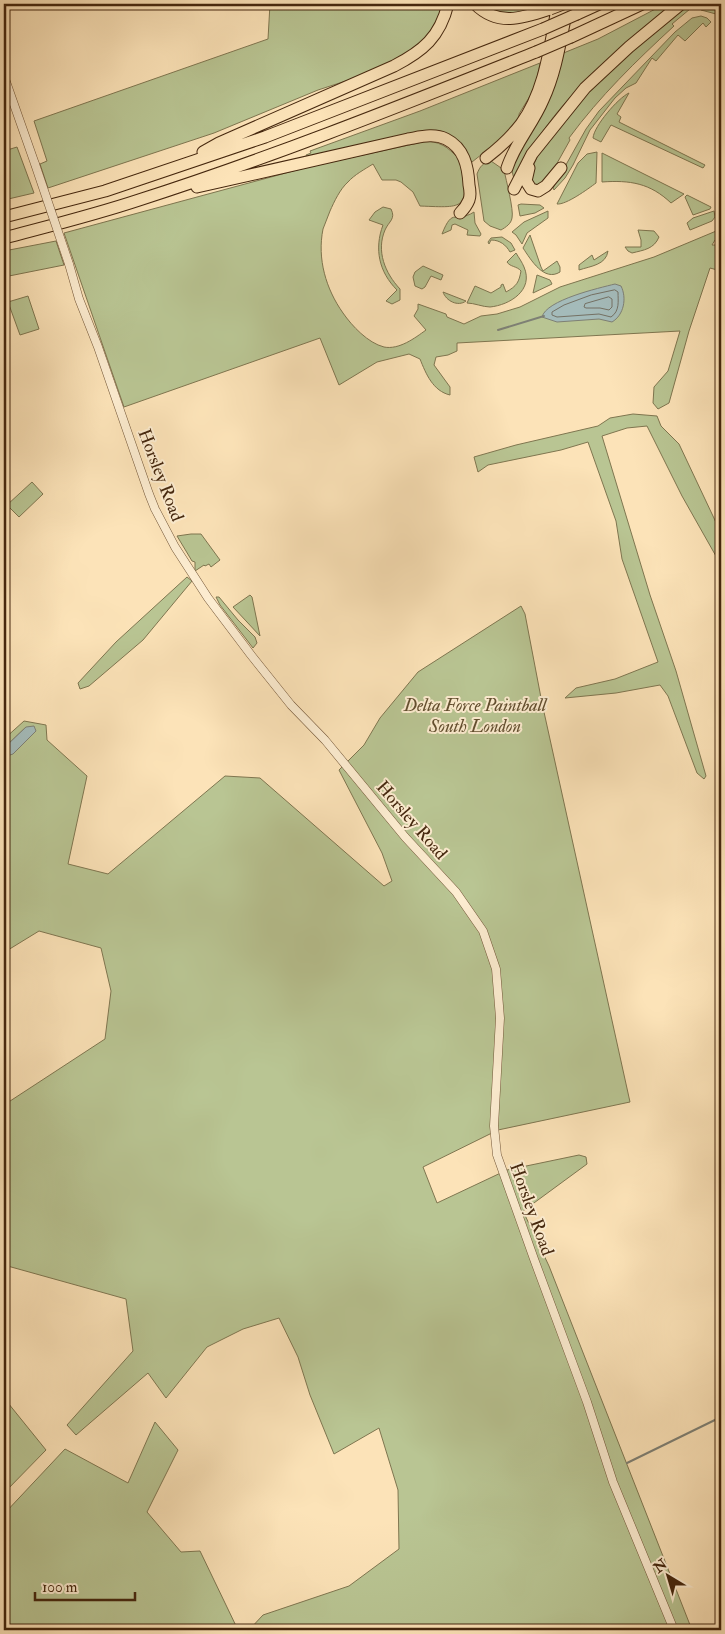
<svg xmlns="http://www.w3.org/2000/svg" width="725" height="1634" viewBox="0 0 725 1634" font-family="'IM FELL Double Pica',serif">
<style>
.green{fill:#b9c593;stroke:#7f7650}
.water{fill:#a4bbba;stroke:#7e8075}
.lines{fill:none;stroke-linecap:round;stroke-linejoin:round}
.shore{stroke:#747164;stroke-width:1}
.stream{stroke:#7e8075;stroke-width:2}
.tertiary-casing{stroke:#735638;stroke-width:9}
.motorway-casing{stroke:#45270e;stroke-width:13}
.tertiary{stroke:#fdedd1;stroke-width:8}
.motorway{stroke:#fce3b8;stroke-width:11}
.tertiary-bridge-casing{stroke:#735638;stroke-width:9;stroke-linecap:butt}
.motorway-bridge-casing{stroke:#45270e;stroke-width:13;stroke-linecap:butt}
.tertiary-bridge{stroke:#fdedd1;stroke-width:8}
.motorway-bridge{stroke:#fce3b8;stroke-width:11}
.labels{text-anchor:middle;stroke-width:4;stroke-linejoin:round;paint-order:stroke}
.street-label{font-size:18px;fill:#45270e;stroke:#fdedd1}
.park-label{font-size:18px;font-style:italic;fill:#624e2f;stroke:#fdedd1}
</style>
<rect width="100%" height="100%" fill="#fce3b8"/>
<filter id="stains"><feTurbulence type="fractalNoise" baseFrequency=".004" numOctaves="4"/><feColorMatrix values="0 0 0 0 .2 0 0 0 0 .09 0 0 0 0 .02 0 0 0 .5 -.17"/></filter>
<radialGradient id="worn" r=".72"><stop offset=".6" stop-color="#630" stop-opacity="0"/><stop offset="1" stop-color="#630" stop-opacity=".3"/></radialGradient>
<!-- green -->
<path class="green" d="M270,4H442L441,13L428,35L413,52L355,78L318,90L214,133L48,188L40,164L47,161L34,121L268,39Z
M481,4H546C525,12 502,21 481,4Z
M665,4H673C644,30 612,55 584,83C555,111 532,144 514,179L511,167L561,54L598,39Z
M690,4H696L672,24L674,26C636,61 600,96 569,138L570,140L551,174L543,186L532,185L530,173L538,155L586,95L598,81L655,31Z
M708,4H721V5L716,9L718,12L716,14L701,10Z
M701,16L707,18L711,22L706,27L703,23L685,41L678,35L656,61L652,58L636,83L626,88L615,98L590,130L573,165L565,178L554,190L553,188L586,129L599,111L675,32L692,18Z
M540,63L534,94L530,96L519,114V120L510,132L472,162H469L447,134L307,157L306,155L311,153L310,151L420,111Z
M629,93L617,114L621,117L619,122L705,165L703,168L611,125L601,142L593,138C594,126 618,98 629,93Z
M427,141C446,143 449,150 463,162C467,209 467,208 420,206L413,192L401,182L396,180H382L373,164C365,169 354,175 348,182C340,189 334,202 330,211C328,217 325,223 323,229C317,259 326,289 343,313C352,326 368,343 384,347C399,350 415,338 426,330L414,316L418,309V304L446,314L447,317L464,324L481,316L497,314L520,307L560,287L654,257L721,229V240H715L712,245H721V271L710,268L689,331L669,403L658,409L653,403L654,387L668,371L680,331L457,343V351L448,355L436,357L434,365L450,387V395C433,391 426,374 420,359L409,354L377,362L339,385L320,338L124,407L64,233L308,167Z
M17,147L34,193L4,200V151Z
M597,152L596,183C588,189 566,205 557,204L578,163L587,154Z
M602,153L684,194L671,203C650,183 630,180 602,182Z
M491,161L504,170C506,180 514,210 512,218C511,224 506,227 501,230L490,226L484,221L477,174C480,166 483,163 491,161Z
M687,195L711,207L710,209L693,215L685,197Z
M521,204L540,205L544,208L535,213L520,216L518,205Z
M383,207L391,209C396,219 389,221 385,230C376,251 385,273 400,289V300L392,304L386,301L397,290C379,272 374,249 383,225L369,220L375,212Z
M548,211V218L527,233L522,244L516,235L512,232L524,222Z
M714,211L715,217L712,221L690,230L687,223L693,218Z
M474,212L475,223L481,234L480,236L467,235L468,230L455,224L452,225L451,230L442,234C453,206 455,224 474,212Z
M638,230L654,231L659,237C654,249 644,250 632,253L628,251L625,247H641V240Z
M530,235L541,267L543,271L557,261L560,267V272C544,282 531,260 523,248Z
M502,237L511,243L515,250L510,252C506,245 500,240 491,240L489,244L488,242L491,238Z
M56,241L64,265L4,277V251Z
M608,251C606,265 591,266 579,270V265L592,255L594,260Z
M516,253C519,258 522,262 524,267C534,290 510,305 490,307C483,307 474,303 467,303L475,286L491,293L501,287V285L503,284L506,292C517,286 519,282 521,271C517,266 510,267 507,262Z
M423,266L443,275L441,280L431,276L425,287L422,289L415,286L413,277L415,272Z
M537,275L550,280L552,284L533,293Z
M443,292L466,301C458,307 446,301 443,292Z
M28,296L39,329L20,335L8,302Z
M633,414L657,416L661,426L679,444L721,533V565L682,496L647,426L627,428L602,436L650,595L676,671L706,776L704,779L697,773L668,696L660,685L616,693L565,698L576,688L615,679L658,662L622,559L616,521L588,442L561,450L488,465L478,472L474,457L516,445L598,426L610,418Z
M32,482L43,494L19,517L7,505Z
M191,534H201L220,560L211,567L209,564L205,566L204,565L195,571V562L192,561L177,536Z
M187,577L192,581L143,640L89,686L80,689L78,683L116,642Z
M250,595L252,597L260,636L233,607Z
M216,597H219L238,620L255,637L257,643L253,648L220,605Z
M521,606L525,614L542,703L630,1102L498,1130L423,1167L437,1203L507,1170L579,1155L586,1157L587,1164L523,1211L549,1266L692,1630H249L263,1615L349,1586L399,1549L398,1490L379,1428L334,1454L310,1395L298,1357L279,1318L243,1329L207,1347L166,1398L148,1373L76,1435L67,1425L133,1351L126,1299L4,1265V1105L105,1039L111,991L101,948L39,931L8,950L4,964V750L7,755L26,727L4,748V739L24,721L46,725L47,740L87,776L68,864L108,874L225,776L260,778L384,886L392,881L382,853L339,770L364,745L380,718L418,672Z
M4,1398L46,1450L4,1493Z
M155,1422L178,1450L147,1512L181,1552L200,1551L238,1630H4V1514L65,1449L128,1483Z"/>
<!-- water -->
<path class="water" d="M615,284L621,286C627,298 624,315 612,322L599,319L557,322L542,317C546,300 599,288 615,284Z
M34,726L36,731L13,754L7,756L4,748L26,727Z"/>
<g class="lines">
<!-- shore -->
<path class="shore" d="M615,290L618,292C618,301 620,311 611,317L599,314L557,317L552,315V312L564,305L591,295Z
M609,297L612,299V307L609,310L600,308H586L584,307L585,304Z"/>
<!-- stream -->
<path class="stream" d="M498,330L544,316
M627,1463L721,1417"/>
<!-- tertiary casing -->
<g class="tertiary-casing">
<path id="tertiary" d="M4,76L35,164
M69,264L79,299L98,347L149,494L155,509L175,547L208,598L251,655L291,705L325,740L405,837L456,892L483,931L496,969L500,1018L494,1126L497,1155L534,1259L587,1402L613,1482L674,1630"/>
</g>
<!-- motorway casing -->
<g class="motorway-casing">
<path id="motorway" d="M475,4C498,27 523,18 550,9
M577,14L599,4
M571,37L642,4
M203,152L219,143L394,66C423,51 440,37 448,4
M486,158C499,148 511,137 521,124C546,90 550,44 558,4
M507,168C515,143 533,124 543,100C557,70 561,36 568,4
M529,168L526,181L531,189L538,191L546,186L561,168
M197,187L408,139C420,137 434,133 446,139C464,148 468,166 469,185C470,190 471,195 469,200C467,205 464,209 460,213
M514,189L532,154L585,88L629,47L681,4
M4,217L105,191L265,137L543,29
M4,238C49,226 94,215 139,200C273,157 405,104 536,52"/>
</g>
<!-- tertiary -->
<use href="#tertiary" class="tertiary"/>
<!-- motorway -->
<use href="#motorway" class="motorway"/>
<!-- tertiary-bridge casing -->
<g class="tertiary-bridge-casing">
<path id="tertiary-bridge" d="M35,164L69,264"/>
</g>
<!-- motorway-bridge casing -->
<g class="motorway-bridge-casing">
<path id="motorway-bridge" d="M550,9L563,4
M543,29L577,14
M536,52L571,37"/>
</g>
<!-- tertiary-bridge -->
<use href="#tertiary-bridge" class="tertiary-bridge"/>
<!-- motorway-bridge -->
<use href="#motorway-bridge" class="motorway-bridge"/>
</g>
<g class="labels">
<!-- street labels -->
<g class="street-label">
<text transform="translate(161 475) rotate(69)" y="6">Horsley Road</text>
<text transform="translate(412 820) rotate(49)" y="6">Horsley Road</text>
<text transform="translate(532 1209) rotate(70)" y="6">Horsley Road</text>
</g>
<!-- park labels -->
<g class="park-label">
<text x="475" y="711">Delta Force Paintball<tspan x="475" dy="21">South London</tspan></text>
</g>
</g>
<!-- margin -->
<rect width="725" height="1634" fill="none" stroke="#fce3b8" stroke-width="20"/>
<rect x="5" y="5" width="715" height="1624" fill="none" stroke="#45270e" stroke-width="2.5"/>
<rect x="10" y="10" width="705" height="1614" fill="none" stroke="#45270e"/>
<!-- north arrow -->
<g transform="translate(668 1576) rotate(322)" stroke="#fdedd1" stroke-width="4" paint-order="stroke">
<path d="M0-4L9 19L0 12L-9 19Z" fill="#45270e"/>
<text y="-8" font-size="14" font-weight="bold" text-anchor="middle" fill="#45270e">N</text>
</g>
<!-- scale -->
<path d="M35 1592v8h100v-8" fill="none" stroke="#45270e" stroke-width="2.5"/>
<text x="42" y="1592" font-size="15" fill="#45270e" stroke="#fdedd1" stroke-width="4" paint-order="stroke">100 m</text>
<rect width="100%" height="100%" filter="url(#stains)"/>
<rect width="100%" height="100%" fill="url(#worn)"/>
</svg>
